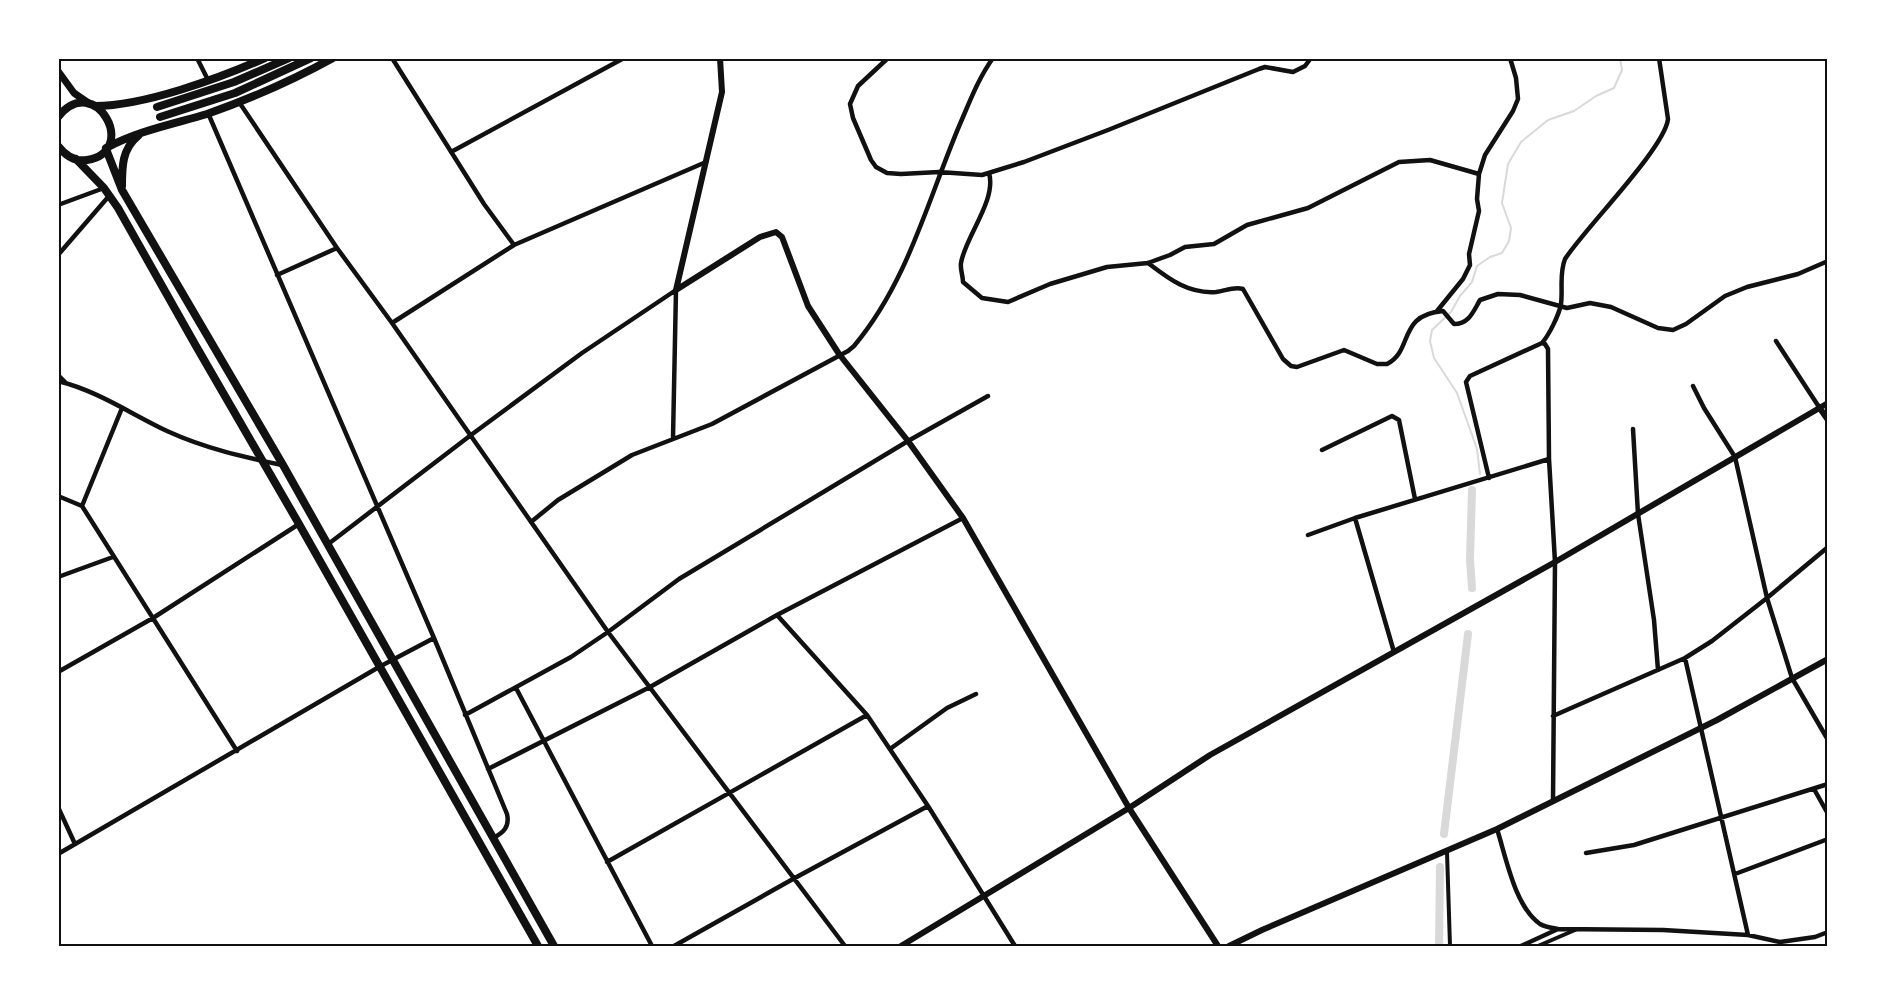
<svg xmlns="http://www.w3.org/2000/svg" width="1886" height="1005" viewBox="0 0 1886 1005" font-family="'IBM Plex Sans',sans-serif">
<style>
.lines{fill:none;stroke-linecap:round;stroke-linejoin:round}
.stream{stroke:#d9d9d9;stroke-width:2}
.canal{stroke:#d9d9d9;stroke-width:8}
.pedestrian{stroke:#111;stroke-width:4}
.minor{stroke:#111;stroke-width:4.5}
.tertiary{stroke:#111;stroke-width:6}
.secondary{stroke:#111;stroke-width:7}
.primary{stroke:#111;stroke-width:8}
.trunk{stroke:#111;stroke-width:8}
.neatline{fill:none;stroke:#111;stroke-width:2}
</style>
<rect width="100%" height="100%" fill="#fff"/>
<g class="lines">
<!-- stream -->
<path class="stream" d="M1480,474L1477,449L1457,393L1434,358L1430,341L1432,330L1451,312L1460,296L1472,282L1477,266L1490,257L1502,253L1509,241L1511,228L1502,203L1508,164L1521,142L1548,120L1574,111L1596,96L1614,88L1622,70L1620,58"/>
<!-- canal -->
<path class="canal" d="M1472,490L1470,559L1472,588
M1444,834L1468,634
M1439,946L1440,867"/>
<!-- pedestrian -->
<path class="pedestrian" d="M1447,852L1450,946
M1538,946L1575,930"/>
<!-- minor -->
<path class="minor" d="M197,58L208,80
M392,58L484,204L514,245
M888,58L858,86L850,104L853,118L871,160L876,167L887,173L901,174L939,172L982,175L1024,162L1108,130L1259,69L1265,67L1293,72L1305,66L1311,58
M239,102L337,248L392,323L608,632L845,946
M208,113L434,638L507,814C510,827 503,833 493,838
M451,152L624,58
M989,173C997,200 965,237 961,263C960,269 963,276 963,282L982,298L1008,302L1050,284L1107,267L1148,263L1170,255L1185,247L1214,244L1247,225L1308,208L1399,162L1430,160L1479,174
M58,205L104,188
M58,255L109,196
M1148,263C1169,279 1188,294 1216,292C1225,291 1234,286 1243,289L1283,359L1291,366L1297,367L1344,350L1377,364H1387C1414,350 1397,315 1443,311L1454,324C1469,324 1473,312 1480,300L1498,294L1520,295L1567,308L1590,303L1611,307L1658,328L1673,330L1686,324L1725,296L1747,287L1798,274L1828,261
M277,275L337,248
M1437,311L1463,279L1470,265L1469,254L1479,211L1477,199L1479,174L1485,155L1513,111L1518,99L1516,78L1510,58
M392,323L514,245L706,162
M1776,341L1819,407
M1542,343L1545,344L1548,349L1549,459L1555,562L1553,801
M58,375L66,383
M58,381C98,391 131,414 167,431C204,448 243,457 282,465
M1693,386L1704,408L1735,457L1767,598L1792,678L1828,740
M122,408L82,506L237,751
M1633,429L1638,514L1654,620L1658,670
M673,438L676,290
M1322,450L1392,416L1399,420L1415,499
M1489,478L1466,382L1470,376L1542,343C1549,335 1559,315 1561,304C1563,289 1559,274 1565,259C1585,228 1665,148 1668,119L1659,58
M58,496L82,506
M1355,518L1394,652
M531,522L558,500L632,455L712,424L848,351L854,346C908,282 928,199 960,124C970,101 978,79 993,58
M1308,535L1355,518L1549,459
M327,545L471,435L582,353L676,290
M58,577L113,557
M777,615L867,715L928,806L1015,946
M1685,658L1748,935
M58,672L153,618L299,524
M516,688L652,946
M465,715L571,657L608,632L679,579L908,441L988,396
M1553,716L1685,658L1712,641L1767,598L1828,547
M890,749L947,708L976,694
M488,769L650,687L777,615L963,518
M1814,789L1828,814
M58,807L75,844
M1497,829C1506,857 1515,907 1540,924C1545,927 1552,928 1558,929L1663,930L1748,935L1780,942L1815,937L1828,932
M1586,853L1634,845L1828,784
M58,854L379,667L434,638
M607,862L867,715
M1735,874L1828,839
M674,946L793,879L928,806
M1521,946L1558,929"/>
<!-- tertiary -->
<path class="tertiary" d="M676,290L760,237L776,232L782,237L808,306L839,354L908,441L963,518L1129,808L1218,946
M676,290L722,92L720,58
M1819,407L1828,420
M901,946L1129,808L1210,755L1555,562L1828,403
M1229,946L1262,930L1497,829L1717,720L1828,659"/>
<!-- secondary -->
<path class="secondary" d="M58,71L74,93L90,104"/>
<!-- primary -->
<path class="primary" d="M95,106C144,106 220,78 265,58
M58,117C95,70 140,152 87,160C75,162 65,155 58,146
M106,148C137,131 173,124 207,114C250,99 293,80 333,58
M106,149L122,190L283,465L554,946
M76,159L104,188L118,208L196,346L299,524L538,946
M122,186C122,167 122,149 138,136"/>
<!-- trunk -->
<path class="trunk" d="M157,107L234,82L289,58
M160,117L235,93L311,58"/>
</g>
<!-- border -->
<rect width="1886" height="1005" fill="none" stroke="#ffffff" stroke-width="120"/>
<rect x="60" y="60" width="1766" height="885" class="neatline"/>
</svg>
